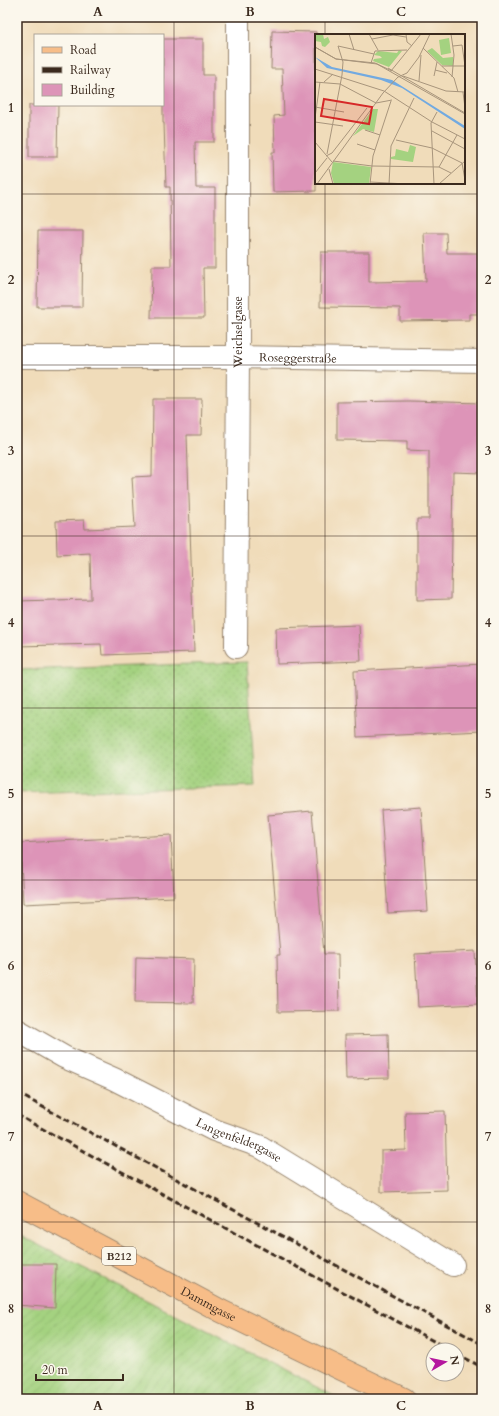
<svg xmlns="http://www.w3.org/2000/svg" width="499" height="1416" viewBox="0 0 499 1416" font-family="Cardo,serif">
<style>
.grass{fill:url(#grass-dots);stroke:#707e4f}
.garden{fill:url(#garden-furrows);stroke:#707e4f}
.building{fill:#dd94b8}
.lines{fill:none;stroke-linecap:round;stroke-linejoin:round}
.street-casing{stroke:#96836c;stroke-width:24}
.primary-casing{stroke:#96836c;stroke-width:24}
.street{stroke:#fff;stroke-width:22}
.primary{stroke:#f7bd88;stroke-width:22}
.rail{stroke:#3b2a1e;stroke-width:3;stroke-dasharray:6 3;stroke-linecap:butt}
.grid{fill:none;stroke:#3b2a1e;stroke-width:1;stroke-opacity:0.55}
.labels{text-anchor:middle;stroke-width:3;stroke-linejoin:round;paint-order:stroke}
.shield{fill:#fbf7ec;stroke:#75685c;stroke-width:1}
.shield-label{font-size:11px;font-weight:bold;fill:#3b2a1e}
.street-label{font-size:12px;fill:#3b2a1e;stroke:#fbf7ec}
.inset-road{fill:none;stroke:#a8957c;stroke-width:1}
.view{fill:#d62828;fill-opacity:0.15;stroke:#d62828;stroke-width:2}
.inset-edge{fill:none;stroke:#3b2a1e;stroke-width:2}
.neatline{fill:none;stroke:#3b2a1e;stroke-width:1.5}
.grid-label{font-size:13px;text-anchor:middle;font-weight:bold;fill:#3b2a1e}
</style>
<defs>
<pattern id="grass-dots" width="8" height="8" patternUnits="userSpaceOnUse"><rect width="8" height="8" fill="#a4d280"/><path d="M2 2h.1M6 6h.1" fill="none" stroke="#8eb46e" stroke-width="1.8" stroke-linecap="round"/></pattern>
<pattern id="garden-furrows" width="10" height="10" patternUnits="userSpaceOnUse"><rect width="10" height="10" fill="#a4d280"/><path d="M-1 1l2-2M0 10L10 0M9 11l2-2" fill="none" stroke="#8eb46e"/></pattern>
</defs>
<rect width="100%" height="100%" fill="#fbf7ec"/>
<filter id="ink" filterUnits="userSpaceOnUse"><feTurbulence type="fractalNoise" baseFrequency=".025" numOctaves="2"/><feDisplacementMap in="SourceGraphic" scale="8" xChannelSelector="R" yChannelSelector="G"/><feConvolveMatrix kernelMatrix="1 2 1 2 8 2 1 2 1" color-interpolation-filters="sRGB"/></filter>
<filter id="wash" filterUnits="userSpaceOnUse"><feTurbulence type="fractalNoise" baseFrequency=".012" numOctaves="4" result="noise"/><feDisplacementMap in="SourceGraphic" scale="16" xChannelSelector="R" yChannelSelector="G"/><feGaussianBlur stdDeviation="0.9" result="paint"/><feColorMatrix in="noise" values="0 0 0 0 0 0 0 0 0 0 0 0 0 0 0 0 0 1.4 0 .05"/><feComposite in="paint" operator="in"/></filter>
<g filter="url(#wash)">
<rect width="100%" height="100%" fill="#f0dcba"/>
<!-- grass -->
<path class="grass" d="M247,662L255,786L17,793V670Z"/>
<!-- garden -->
<path class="garden" d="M17,1234L340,1399H17Z"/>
<g id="blocks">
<!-- building -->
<path class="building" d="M272,31L316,32V191L273,192L272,152H275L274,116L284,115L282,69H271Z
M163,39H203V75H214V142H195L196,188H215V268H203L204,318H151L152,266H171L170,187H166L164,123H163Z
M29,105H58L57,157H29Z
M38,231H83L82,307H37Z
M424,233H446L447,253H482V314H469V320L400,321V308L320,307L321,252H369V282L426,281Z
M153,399H202L201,435H187L194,652L102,655L101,644L17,646V601L91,599L90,553L57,555L56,521L84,520L85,529L135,527L132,477L152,476Z
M409,401L482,403V473L453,472L451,599L417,600V519H429V451L407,450V441L337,440V402Z
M359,625L361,661L277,664L276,628Z
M482,664V731L357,737L354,671Z
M421,807L428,911L388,913L381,810Z
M312,811L324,954H338L339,1011L278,1012L277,955H280L268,815Z
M171,835L174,897L23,904L20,843Z
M475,951L478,1004L418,1007L415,954Z
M136,957L194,959L193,1003L135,1002Z
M388,1034L389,1078L346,1079L345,1035Z
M445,1111L447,1190L381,1192V1151L406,1150L405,1112Z
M20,1264H56L55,1308L17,1305Z"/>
</g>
</g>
<g filter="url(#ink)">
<use href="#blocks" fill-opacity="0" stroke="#96836c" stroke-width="1"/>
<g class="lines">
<!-- street casing -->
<g class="street-casing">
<g id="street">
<path id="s1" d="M17,357H238L482,361"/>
<path id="s2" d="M236,647L238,357V17"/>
<path id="s3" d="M17,1030L64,1057L114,1079L214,1130L259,1146L453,1265"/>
</g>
</g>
<!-- primary casing -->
<g class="primary-casing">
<g id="primary">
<path id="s4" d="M17,1202L221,1311L404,1399"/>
</g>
</g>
<!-- street -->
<use href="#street" class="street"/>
<!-- primary -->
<use href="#primary" class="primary"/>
<!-- rail -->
<path class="rail" d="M17,1093L482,1344
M17,1115L450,1350
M457,1354L482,1367"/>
</g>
</g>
<!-- grid -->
<path class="grid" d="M174,17V1399M325,17V35M325,183V1399M17,194H482M17,365H482M17,536H482M17,708H482M17,880H482M17,1051H482M17,1222H482"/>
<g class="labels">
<!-- shield labels -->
<rect class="shield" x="102" y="1247" width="34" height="18" rx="3"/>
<g class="shield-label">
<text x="119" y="1260">B212</text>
</g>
<!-- street labels -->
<g class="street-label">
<text dy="4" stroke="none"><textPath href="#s2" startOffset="315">Weichselgasse</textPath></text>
<text dy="4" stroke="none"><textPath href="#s1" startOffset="281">Roseggerstraße</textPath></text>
<text dy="4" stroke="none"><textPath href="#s3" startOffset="248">Langenfeldergasse</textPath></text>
<text dy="4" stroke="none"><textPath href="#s4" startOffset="217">Dammgasse</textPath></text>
</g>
</g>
<!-- overview -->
<g transform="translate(315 34)">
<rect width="150" height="150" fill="#f0dcba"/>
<path d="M0,0H8L9,5L13,3L15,8L10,13L7,12L6,8L0,7ZM84,16L87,17L74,33L58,27L59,25L67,24L65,22L59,21L63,17L82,19ZM95,111L101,113L98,128L76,125V123L80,122L81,115L93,118Z" fill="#a4d280"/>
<path d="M18,128L56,133L54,150H19L16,139Z" fill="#a4d280"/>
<path d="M117,14L128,24L138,23V32L127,31L112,17ZM58,75H63L59,98L48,95L38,102Z" fill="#a4d280"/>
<path d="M134,4L136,19L126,21L124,6Z" fill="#a4d280"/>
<path d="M0,23L17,33L77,46L150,92V95L87,54L66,46L12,34Z" fill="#72aae1"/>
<path class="inset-road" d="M34,0L39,16M54,0L63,16M91,0L92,8L97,12M136,0L139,21L137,43M57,5L78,1L91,3M0,13L21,25L62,30L150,80M0,13L21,25L60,29L77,37M108,14L139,44L143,58M56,29L60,17L92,16M127,32H150L147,11L138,12M73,34L150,79M0,35L69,57M120,36L132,39M76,37L106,0M88,42L131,57L150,58M119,42L122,28M104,47L106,21M0,48L25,50L61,69L77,66M9,48L18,40M69,57L117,88L150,105M148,58L150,74M0,73L29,78M0,84L5,48M0,88L28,92M50,96L65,101M117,97L150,115M81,106L117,114L147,129L150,146M0,108L17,128M42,110L60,116M12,120L27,41L28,28L23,12L59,20M11,122L17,119L52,74M18,127L57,132L124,133L136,139M124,133L142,101M14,135L18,150M0,139L12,124M55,148L92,150M2,150L68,59L83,43L92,39L104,23L115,0M55,150L58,122L76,67M74,150L76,112L99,64M119,150L116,89L122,78M124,150L150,127"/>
<path class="view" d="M9,65L57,73L54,90L6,82Z"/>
<rect width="150" height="150" class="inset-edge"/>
</g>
<!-- margin -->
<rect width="499" height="1416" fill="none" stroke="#fbf7ec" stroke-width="44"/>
<!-- legend -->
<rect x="34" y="34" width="130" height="72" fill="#fbf7ec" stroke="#aea59a"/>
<rect x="42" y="47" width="20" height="6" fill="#f7bd88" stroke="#aea59a"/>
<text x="70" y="54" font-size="12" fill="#3b2a1e">Road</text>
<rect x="42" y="67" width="20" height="6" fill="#3b2a1e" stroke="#aea59a"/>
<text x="70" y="74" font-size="12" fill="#3b2a1e">Railway</text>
<rect x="42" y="84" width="20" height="12" fill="#dd94b8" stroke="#aea59a"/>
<text x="70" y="94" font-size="12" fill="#3b2a1e">Building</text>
<!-- north arrow -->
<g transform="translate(445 1362) rotate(81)"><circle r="19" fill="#fbf7ec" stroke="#aea59a"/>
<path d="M0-3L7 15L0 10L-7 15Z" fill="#b5179e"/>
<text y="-6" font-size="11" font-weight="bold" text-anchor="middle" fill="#3b2a1e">N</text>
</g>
<!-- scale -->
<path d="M36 1374v6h87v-6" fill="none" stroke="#3b2a1e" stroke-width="2"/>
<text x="42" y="1374" font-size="12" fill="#3b2a1e" stroke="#fbf7ec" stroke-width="3" paint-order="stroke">20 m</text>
<rect x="22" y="22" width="455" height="1372" class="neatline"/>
<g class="grid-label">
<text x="98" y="16">A</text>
<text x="250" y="16">B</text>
<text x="401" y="16">C</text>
<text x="11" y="112">1</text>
<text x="488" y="112">1</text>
<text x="11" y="284">2</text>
<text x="488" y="284">2</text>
<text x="11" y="455">3</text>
<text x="488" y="455">3</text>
<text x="11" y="627">4</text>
<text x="488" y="627">4</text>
<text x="11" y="798">5</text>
<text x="488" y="798">5</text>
<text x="11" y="970">6</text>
<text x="488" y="970">6</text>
<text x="11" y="1141">7</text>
<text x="488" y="1141">7</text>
<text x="11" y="1313">8</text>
<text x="488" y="1313">8</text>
<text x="98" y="1410">A</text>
<text x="250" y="1410">B</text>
<text x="401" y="1410">C</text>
</g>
</svg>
